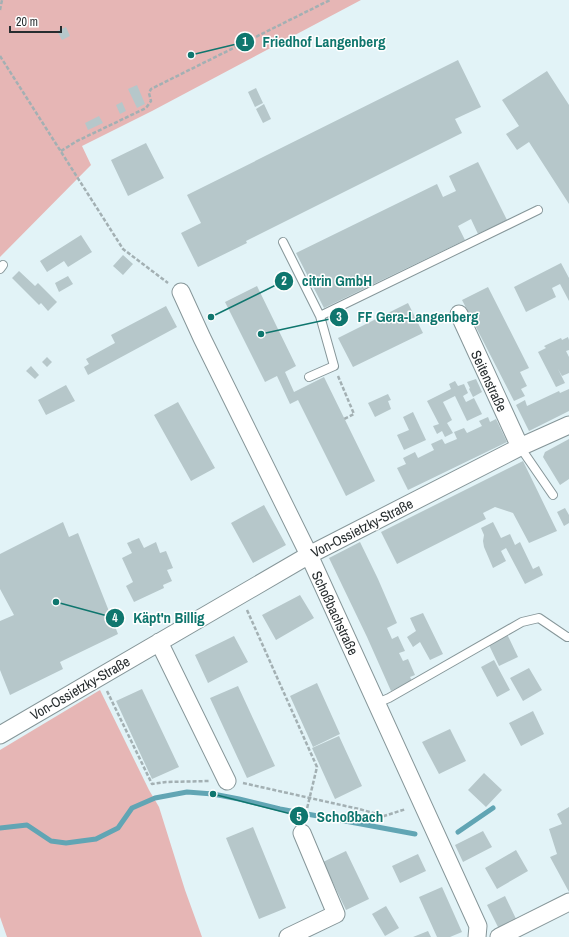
<svg xmlns="http://www.w3.org/2000/svg" width="569" height="937" viewBox="0 0 569 937" font-family="'Archivo Narrow',sans-serif">
<style>
.green{fill:#e6b6b5}
.lines{fill:none;stroke-linecap:round;stroke-linejoin:round}
.stream{stroke:#61a5b4;stroke-width:5}
.building{fill:#b6c7ca}
.service-casing{stroke:#869699;stroke-width:10}
.minor-casing{stroke:#869699;stroke-width:19}
.path{stroke:#a3b0b3;stroke-width:2.5;stroke-dasharray:4 2;stroke-linecap:butt}
.service{stroke:#fff;stroke-width:8}
.minor{stroke:#fff;stroke-width:17}
.labels{text-anchor:middle;stroke-width:3;stroke-linejoin:round;paint-order:stroke}
.street-label{font-size:14px;fill:#272d2f;stroke:#fff}
.leader{fill:none;stroke:#0f766e;stroke-width:1.5}
.callout-dot{fill:#0f766e;stroke:#fff;stroke-width:1.5}
.mark-label{font-size:12px;text-anchor:middle;font-weight:bold;fill:#fff}
.callout-label{font-size:15px;text-anchor:middle;font-weight:bold;fill:#0f766e;stroke:#fff;stroke-width:3;stroke-linejoin:round;paint-order:stroke}
</style>
<rect width="100%" height="100%" fill="#e2f3f7"/>
<!-- green -->
<path class="green" d="M0,0H361L152,111L82,146L91,165L0,257Z
M100,690L149,790L159,807L185,890L202,937H7L0,917V750Z"/>
<g class="lines">
<!-- stream -->
<path class="stream" d="M0,828L27,825L51,841L66,843L96,839L118,828L132,808L155,798L187,792L213,794L239,799L280,809L415,834
M458,832L493,808"/>
</g>
<!-- building -->
<path class="building" d="M66,27L70,36L62,40L57,31Z
M458,60L481,107L455,119L462,133L246,241L247,243L198,267L181,233L201,223L187,195Z
M547,71L569,105V204L529,142L517,150L506,134L519,126L502,100Z
M137,85L145,104L137,108L128,89Z
M256,88L263,103L255,107L248,92Z
M122,102L126,111L120,114L116,105Z
M264,104L271,119L263,123L256,109Z
M99,116L103,123L88,130L85,123Z
M146,143L164,178L128,196L111,160Z
M478,162L507,220L478,234L471,219L458,226L465,240L324,308L296,253L437,184L443,197L456,191L449,176Z
M81,235L92,252L68,267L64,261L47,272L40,261Z
M123,255L133,264L123,275L113,266Z
M561,263L569,278V301L560,284L552,288L556,297L526,312L514,287Z
M19,271L35,286L38,283L57,302L48,311L41,303L39,305L12,278Z
M68,276L73,284L59,292L55,283Z
M257,286L296,366L285,372L294,392L324,377L375,481L346,496L298,400L290,404L277,376L265,382L225,302Z
M488,287L529,368L520,372L527,386L521,389L525,396L514,401L462,300Z
M408,303L423,333L353,367L338,338Z
M166,306L177,327L88,375L84,367L89,364L86,359L115,343L111,335Z
M568,337L569,340V350L566,351L569,357V373L562,376L558,369L565,383L556,387L538,352L546,348L544,346L561,338L562,340Z
M47,357L52,362L47,367L42,362Z
M31,366L39,375L35,379L26,371Z
M476,379L482,392L473,397L469,389L470,388L467,382Z
M455,381L458,386L464,384L468,393L463,396L466,402L474,398L482,414L467,421L455,396L443,402L452,420L447,423L453,433L445,437L442,431L437,434L433,426L439,424L427,401L451,389L449,384Z
M66,385L75,401L46,415L38,400Z
M569,389V411L529,431L516,405L525,400L527,406L559,391L560,393Z
M388,394L391,400L388,401L391,409L375,417L368,403Z
M178,402L215,468L191,481L154,415Z
M413,412L426,440L404,450L397,435L409,430L403,417Z
M488,417L490,422L496,419L507,442L408,490L397,468L406,464L403,458L415,452L418,458L434,450L431,444L442,439L445,444L457,439L454,432L464,428L467,433L482,426L479,421Z
M569,439V479L560,485L543,457L545,452Z
M523,461L557,531L529,543L513,513L495,507L483,513L486,519L397,564L381,532Z
M264,505L286,545L253,563L231,523Z
M565,508L569,515V523L564,526L557,512Z
M63,522L69,537L78,533L118,634L60,662L63,669L10,695L0,670V621L14,615L0,589V554Z
M493,522L501,538L510,534L515,545L520,542L533,569L539,566L543,575L525,584L506,548L501,551L506,561L493,568L484,547L483,541L484,535L481,528Z
M139,538L144,548L156,542L160,553L166,551L173,568L167,570L172,581L163,585L164,588L134,602L126,586L133,582L122,558L132,553L127,543Z
M360,542L378,579L397,623L387,628L392,639L398,636L405,651L399,653L403,661L408,659L415,675L410,677L412,681L391,691L367,637L329,558Z
M300,595L314,618L276,640L262,615Z
M423,613L443,654L430,660L420,642L413,647L407,637L416,631L410,618Z
M507,634L518,657L499,666L488,643Z
M234,636L248,662L208,683L195,655Z
M494,660L510,690L497,697L481,667Z
M529,668L542,690L523,701L510,678Z
M317,683L340,734L313,747L290,696Z
M238,686L275,766L247,778L210,698Z
M142,689L179,767L152,779L116,701Z
M533,711L544,734L521,746L509,723Z
M450,729L466,761L439,774L422,742Z
M339,736L362,786L335,799L312,748Z
M484,773L502,790L486,807L468,790Z
M569,807V892L550,857L557,854L549,829L562,824L557,814Z
M253,827L286,908L259,919L226,838Z
M483,831L492,847L463,862L455,845Z
M516,850L528,871L497,889L485,868Z
M346,851L369,899L346,910L323,862Z
M418,854L426,871L400,883L392,866Z
M442,887L462,932L450,937H437L419,897Z
M505,896L518,923L500,931L487,905Z
M386,906L399,928L385,936L372,914Z
M428,931L431,937H413Z"/>
<g class="lines">
<!-- service casing -->
<g class="service-casing">
<path id="service" d="M283,242L320,316L334,366L309,377
M0,269L3,265
M320,316L538,210
M520,447L553,495
M377,703L389,698L522,622L539,618L567,637H569"/>
</g>
<!-- minor casing -->
<g class="minor-casing">
<path id="minor" d="M181,292L202,338L309,555L478,926L477,937
M459,314L520,447
M159,642L227,781
M0,735L309,555L520,447L569,425
M288,937L336,914L302,833
M499,937L569,902"/>
</g>
<!-- path -->
<path class="path" d="M0,10L2,0
M0,56L123,249L168,283
M61,151L77,141L146,108L151,101L149,93L151,89L330,0
M338,376L354,414L344,419
M247,610L317,767L305,817
M107,691L152,784L166,782L210,781
M243,783L359,809L384,816L406,809"/>
<!-- service -->
<use href="#service" class="service"/>
<!-- minor -->
<use href="#minor" class="minor"/>
</g>
<g class="labels">
<!-- street labels -->
<g class="street-label">
<text transform="translate(489 381) rotate(65)" y="5">Seitenstraße</text>
<text transform="translate(362 528) rotate(-27)" y="5">Von-Ossietzky-Straße</text>
<text transform="translate(335 613) rotate(65)" y="5">Schoßbachstraße</text>
<text transform="translate(80 688) rotate(-30)" y="5">Von-Ossietzky-Straße</text>
</g>
</g>
<!-- callouts -->
<path class="leader" d="M191 55L245 42M211 317L284 281M261 334L339 317M56 602L115 618M213 794L299 816"/>
<g class="callout-dot">
<circle cx="191" cy="55" r="4"/>
<circle cx="211" cy="317" r="4"/>
<circle cx="261" cy="334" r="4"/>
<circle cx="56" cy="602" r="4"/>
<circle cx="213" cy="794" r="4"/>
<circle cx="245" cy="42" r="10"/>
<circle cx="284" cy="281" r="10"/>
<circle cx="339" cy="317" r="10"/>
<circle cx="115" cy="618" r="10"/>
<circle cx="299" cy="816" r="10"/>
</g>
<g class="mark-label">
<text x="245" y="46">1</text>
<text x="284" y="285">2</text>
<text x="339" y="321">3</text>
<text x="115" y="622">4</text>
<text x="299" y="821">5</text>
</g>
<g class="callout-label">
<text x="324" y="47">Friedhof Langenberg</text>
<text x="337" y="286">citrin GmbH</text>
<text x="418" y="322">FF Gera-Langenberg</text>
<text x="169" y="623">Käpt'n Billig</text>
<text x="350" y="822">Schoßbach</text>
</g>
<!-- scale -->
<path d="M10 26v6h51v-6" fill="none" stroke="#272d2f" stroke-width="2"/>
<text x="16" y="26" font-size="12" fill="#272d2f" stroke="#ffffff" stroke-width="3" paint-order="stroke">20 m</text>
</svg>
